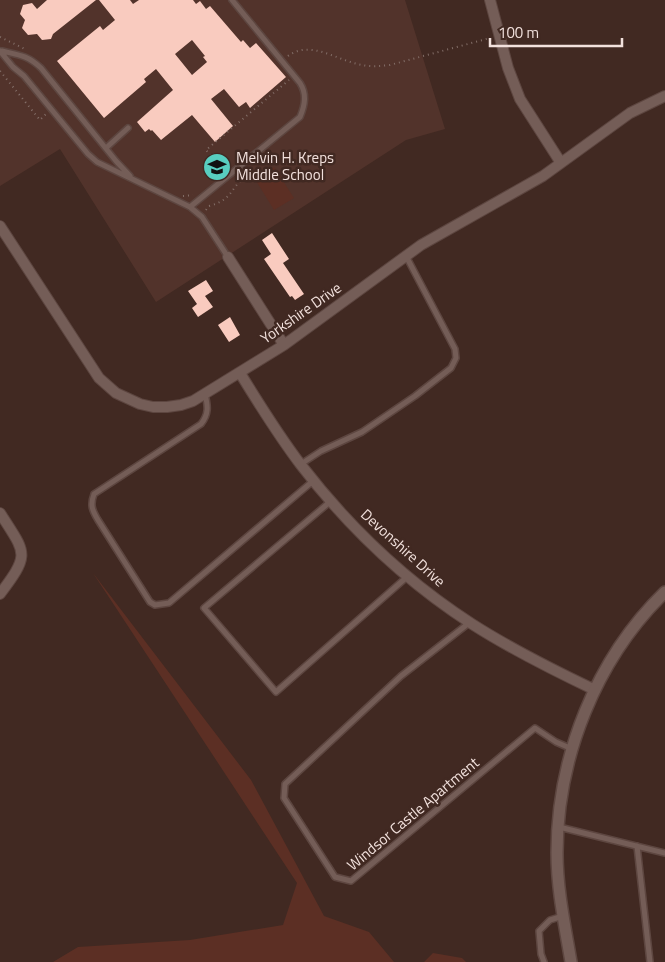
<svg xmlns="http://www.w3.org/2000/svg" width="665" height="962" viewBox="0 0 665 962" font-family="'Titillium Web',sans-serif">
<style>
.built{fill:#52332b}
.green{fill:#5c2f24}
.building{fill:#f9cbbf;fill-rule:evenodd}
.lines{fill:none;stroke-linecap:round;stroke-linejoin:round}
.service-casing{stroke:#5d4640;stroke-width:8}
.minor-casing{stroke:#5d4640;stroke-width:12}
.tertiary-casing{stroke:#5d4640;stroke-width:14}
.path{stroke:#836e68;stroke-width:2;stroke-dasharray:1 4;stroke-linecap:butt}
.service{stroke:#745d57;stroke-width:5}
.minor{stroke:#745d57;stroke-width:10}
.tertiary{stroke:#745d57;stroke-width:11}
.labels{text-anchor:middle;stroke-width:5;stroke-linejoin:round;paint-order:stroke}
.poi-label{font-size:15px;fill:#f2e1dd;stroke:#412922;text-anchor:start}
.street-label{font-size:15px;fill:#f2e1dd;stroke:#412922}
</style>
<rect width="100%" height="100%" fill="#412922"/>
<!-- built -->
<path class="built" d="M0,0H405L445,129L406,140L156,302L60,149L0,186Z"/>
<!-- green -->
<path class="green" d="M274,167L294,198L274,210L255,179Z
M93,573L251,780L324,916L369,932L394,962H53L78,947L190,940L283,925L297,883Z
M433,953L462,958L466,962H424Z"/>
<!-- building -->
<path class="building" d="M47,0H96L53,34L51,39L42,40L37,34L28,35L22,28L25,20L20,14L23,5L32,3L37,9Z
M99,0H130L133,4L139,0H193L196,4L200,1L206,9L210,6L241,42L243,40L250,48L256,43L286,77L250,108L246,102L239,107L224,89L211,99L233,126L215,142L192,115L161,140L152,130L151,131L149,129L145,132L137,122L173,90L156,69L144,79L146,82L104,118L57,61L100,26L103,30L115,20ZM192,40L205,56L203,57L207,62L192,75L175,54Z
M272,233L289,259L283,263L304,294L295,300L292,296L290,297L264,259L271,254L262,240Z
M206,280L213,291L205,296L213,307L198,317L192,308L197,304L188,291Z
M230,317L240,335L229,342L218,325Z"/>
<g class="lines">
<!-- service casing -->
<g class="service-casing">
<path id="service" d="M0,51L13,67L24,76L88,154L97,162L190,207L202,217L228,257
M2,51C19,55 27,55 41,68L116,161L130,176
M106,148L128,128
M190,207L300,117C305,105 307,94 300,83L232,0
M205,394C208,406 209,414 201,424L94,494C90,505 92,510 98,520L150,602L155,605L169,603L313,481
M301,464L321,451L362,432L415,396L451,368L456,358L455,349L406,256
M331,501L204,608L276,692L408,576
M469,623L401,676L285,784L284,798L335,877L351,881L535,728L556,742L572,749
M559,827L665,853
M637,846L650,962
M544,962L541,954L539,931L550,920L563,916"/>
</g>
<!-- minor casing -->
<g class="minor-casing">
<path id="minor" d="M490,0L508,68L520,99L561,163
M0,226L99,378L116,393L140,404L153,407H167L181,405L193,401L284,345L421,245L543,176L630,113L665,96
M228,257L284,345
M240,373C259,404 279,436 301,465C348,526 407,582 472,624C511,649 553,670 595,690
M0,513C26,554 31,553 0,594"/>
</g>
<!-- tertiary casing -->
<g class="tertiary-casing">
<path id="tertiary" d="M571,962C565,926 557,890 557,853C557,757 596,659 665,592"/>
</g>
<!-- path -->
<path class="path" d="M0,37L25,49
M288,56C310,39 338,61 362,65C371,67 380,66 390,65L490,38
M0,71L40,120L46,114
M221,172L219,165L206,150L289,80
M183,196L193,195
M206,210L209,206C231,200 229,192 243,178H256"/>
<!-- service -->
<use href="#service" class="service"/>
<!-- minor -->
<use href="#minor" class="minor"/>
<!-- tertiary -->
<use href="#tertiary" class="tertiary"/>
</g>
<!-- icons -->
<defs>
<g id="school-disc" transform="scale(1.4375)"><circle r="9.5" fill="#58cec0" stroke="#412922"/><path d="M0-5L7-2L0 1L-7-2ZM-4 1L0 2.5L4 1V4Q0 6-4 4Z" fill="#111"/></g>
</defs>
<g fill-rule="evenodd">
<use href="#school-disc" x="217" y="167"/>
</g>
<g class="labels">
<!-- poi labels -->
<g class="poi-label">
<text x="236" y="163">Melvin H. Kreps<tspan x="236" dy="17">Middle School</tspan></text>
</g>
<!-- street labels -->
<g class="street-label">
<text transform="translate(301 313) rotate(-35)" y="5">Yorkshire Drive</text>
<text transform="translate(403 548) rotate(42)" y="5">Devonshire Drive</text>
<text transform="translate(413 814) rotate(-40)" y="5">Windsor Castle Apartment</text>
</g>
</g>
<!-- scale -->
<path d="M490 38v8h132v-8" fill="none" stroke="#f2e1dd" stroke-width="2.5"/>
<text x="498" y="38" font-size="15" fill="#f2e1dd" stroke="#412922" stroke-width="4" paint-order="stroke">100 m</text>
</svg>
